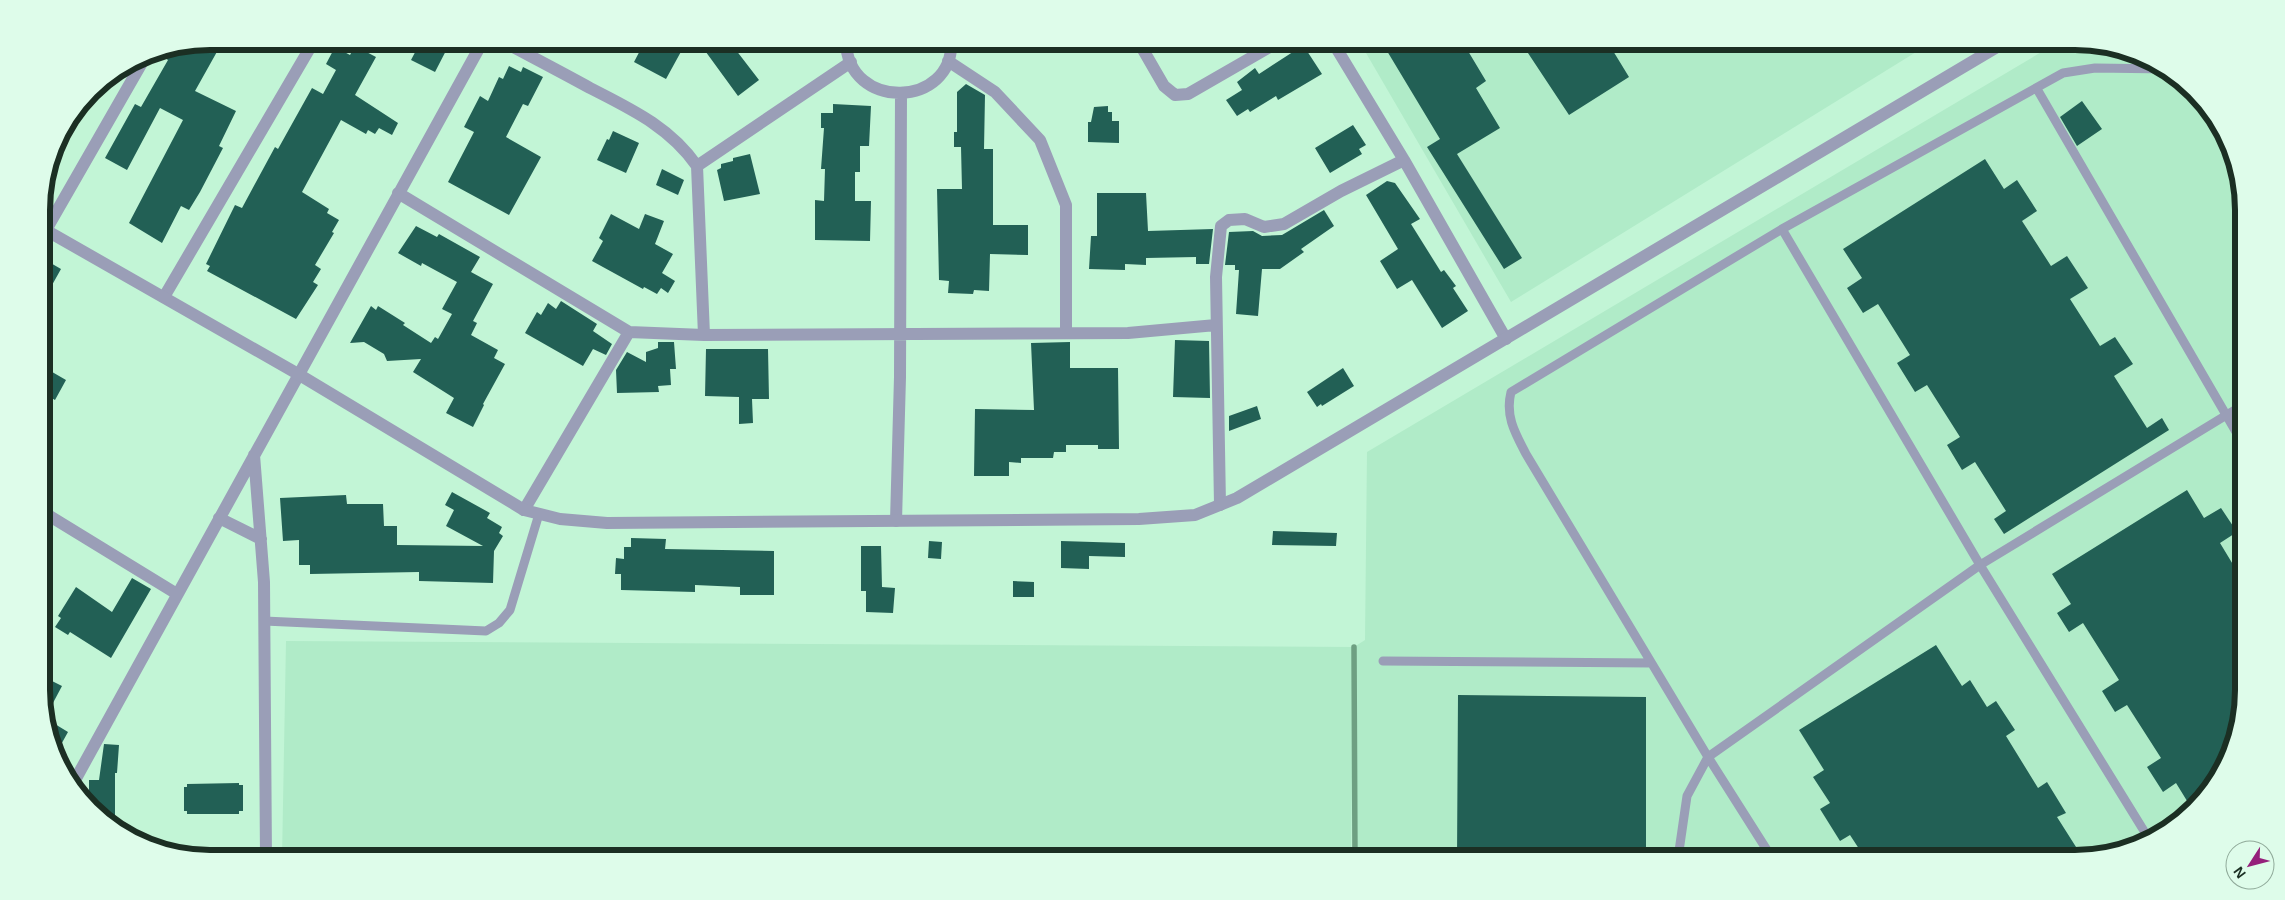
<svg xmlns="http://www.w3.org/2000/svg" width="2285" height="900" viewBox="0 0 2285 900" font-family="Arial,sans-serif">
<style>
.built{fill:#b0ebc8}
.lines{fill:none;stroke-linecap:round;stroke-linejoin:round}
.stream{stroke:#6e9f82;stroke-width:5.5}
.building{fill:#226055}
.service{stroke:#9a9eb7;stroke-width:9}
.minor{stroke:#9a9eb7;stroke-width:12}
.tertiary{stroke:#9a9eb7;stroke-width:12}
.rim{fill:none;stroke:#1b2f23;stroke-width:6}
</style>
<rect width="100%" height="100%" fill="#c2f5d6"/>
<!-- built -->
<path class="built" d="M1359,41H1934L1511,302Z
M2060,41H2075L2130,50L2169,70L2209,107L2242,188L2244,690L2235,745L2209,793L2177,824L2130,850L2086,858L1355,859L1353,688L1351,859H282L286,641L1354,647L1365,640L1367,452Z"/>
<g class="lines">
<!-- stream -->
<path class="stream" d="M1354,647L1355,859"/>
</g>
<!-- building -->
<path class="building" d="M210,41H223L195,91L236,111L219,146L223,148L200,192L189,210L181,206L162,243L129,223L183,120L160,108L127,170L105,158L135,104L141,107L168,60L165,58L171,49Z
M421,41H451L435,72L411,60Z
M645,41H671L683,48L666,79L634,62Z
M712,41H729L759,80L738,96L703,48Z
M1381,41H1462L1486,81L1476,88L1500,128L1457,154L1522,258L1504,269L1427,147L1440,139Z
M1520,41H1607L1629,77L1569,115Z
M355,46L376,57L355,95L398,123L392,135L379,128L375,134L368,130L366,134L341,120L302,192L329,209L327,213L339,220L332,232L334,233L315,265L321,269L313,282L318,285L296,319L207,271L210,266L206,264L235,205L242,208L275,147L278,149L312,88L323,94L336,70L326,64L335,47L350,55Z
M1299,48L1307,51L1322,74L1278,100L1276,96L1250,112L1248,109L1237,116L1226,100L1242,90L1237,82L1255,68L1259,74Z
M509,66L521,72L523,67L543,77L528,106L523,104L506,137L541,157L509,215L448,182L474,132L464,127L480,96L488,101L499,77L503,79Z
M966,84L985,95L984,149H993V225H1028V255L990,254L989,291L974,290L973,294L948,293L949,281L939,280L937,189H962L961,147H954V132H957V92Z
M2082,101L2102,129L2077,146L2060,117Z
M833,104L871,106L869,146H860V172H855V201H871L870,241L815,240V200L824,201L825,169H821L824,128H821V113H833Z
M1108,106V112H1112V121H1119V143L1088,142V122H1091L1094,107Z
M1353,125L1366,145L1359,149L1362,154L1330,173L1315,148Z
M613,131L639,143L626,173L597,160L607,139L609,140Z
M750,154L760,194L724,201L717,170L721,168V164L733,161V158Z
M1985,159L2004,189L2017,180L2037,211L2022,221L2051,266L2067,256L2088,288L2070,299L2100,346L2115,337L2133,364L2114,376L2147,428L2162,418L2169,430L2004,534L1994,519L2006,511L1975,462L1962,470L1947,445L1960,437L1927,385L1915,392L1897,363L1910,355L1878,304L1863,313L1847,288L1862,278L1843,249Z
M662,169L684,180L678,195L656,185Z
M1387,181L1395,183L1420,219L1411,224L1441,272L1444,270L1456,286L1453,288L1468,311L1442,328L1412,280L1397,289L1380,261L1398,249L1366,195Z
M1097,193H1146L1148,231L1213,229L1209,264H1196V257L1146,258V265L1125,264V270L1089,269L1091,236H1097Z
M1324,210L1334,226L1301,249L1304,252L1280,269H1262L1258,316L1236,314L1239,270H1235V265H1225L1229,232L1253,231L1262,236L1282,235Z
M611,214L639,229L645,214L664,221L655,244L673,254L662,273L675,281L668,293L661,288L657,294L644,287L643,289L592,261L603,241L599,238Z
M416,226L437,237L439,234L480,257L471,272L493,284L473,321L477,323L471,335L498,350L494,358L505,364L483,404L484,405L473,427L446,413L454,398L413,372L421,359L387,361L384,354L364,342L350,343L371,306L376,310L378,306L405,323L403,325L431,343L435,337L438,339L452,314L442,309L457,282L422,263L421,266L398,253Z
M42,258L61,269L42,303Z
M561,301L597,324L593,331L612,344L606,355L593,349L583,366L525,333L537,312L541,315L548,303L556,309Z
M1175,340L1209,341L1210,398L1173,397Z
M658,342H674L676,369H670L671,385L658,386L659,392L617,393L616,370L627,352L646,362V352L658,348Z
M1070,342V368H1118L1119,449H1098V445H1066V452H1054L1053,458H1021V463L1009,462V476H974L975,409L1034,410L1031,343Z
M706,349H768L769,399H752L753,423L739,424V397L705,396Z
M1343,368L1354,386L1322,406L1321,404L1317,407L1307,392Z
M47,369L66,380L55,400L43,393V378Z
M1257,406L1261,419L1229,431V416Z
M2187,490L2204,518L2221,508L2237,532L2220,543L2243,581L2244,690L2235,745L2209,792L2192,809L2176,783L2163,792L2147,767L2161,758L2127,705L2115,712L2102,691L2119,680L2083,623L2069,632L2057,613L2071,604L2052,574Z
M452,492L490,513L487,518L502,527L499,533L503,536L494,551L493,583L419,581V572L310,574V565H299V540L283,541L280,498L346,495L347,504H383L384,526H397V545L483,546L446,526L454,510L445,505Z
M1273,531L1337,533L1336,546L1272,545Z
M631,538L666,539L665,549L774,551V595H740V587L695,585V592L621,590V574H615L616,558L624,559V547H631Z
M929,541L942,542L941,559L928,558Z
M1061,541L1125,543V557L1089,556V569L1061,568Z
M861,546H881L882,587L895,588L893,613L866,612V591H861Z
M132,578L151,589L111,658L70,632L68,635L55,627L61,618L58,616L76,587L112,612Z
M1013,581L1034,582V597H1013Z
M1936,645L1962,686L1970,680L1987,707L1996,701L2015,730L2006,736L2038,788L2047,782L2066,813L2057,817L2083,858H1865L1850,835L1840,841L1820,809L1830,803L1813,777L1824,770L1799,730Z
M44,677L62,686L45,718L68,732L58,750L44,723Z
M1458,695L1646,697V858L1457,859Z
M104,744L119,745L117,773H115V816L104,815L89,805V780H99Z
M239,783V785H243V811H239V814H187V811H184V787H187V784Z"/>
<g class="lines">
<!-- service -->
<path class="service" d="M2037,89L2243,444
M1782,229L1980,565L2149,839
M264,621L486,631L499,623L510,610L539,514
M1383,661L1651,663
M1678,858L1687,796L1708,757L1980,565L2243,405
M1772,858L1708,757L1526,454C1515,433 1505,416 1511,392L1782,229L2063,73L2095,68L2168,69"/>
<!-- minor -->
<path class="minor" d="M502,41C532,57 561,72 590,88C631,109 670,127 697,166
M846,41C847,112 955,108 951,41
M1138,41L1164,86L1175,95L1188,94L1280,41
M1332,41L1404,160L1506,339
M948,61L995,92L1040,140L1066,205V333
M398,193L629,332L704,335L1128,333L1216,325
M46,230L147,54
M164,297L314,41
M704,335L697,166L851,62
M254,455L264,582L266,859
M43,466L47,475L43,489
M1220,505L1216,277L1221,226L1229,220L1245,219L1264,227L1284,224L1341,191L1404,160
M524,510L629,332
M43,512L177,594
M219,518L261,539
M896,521L900,377L901,94
M74,782L483,41"/>
<!-- tertiary -->
<path class="tertiary" d="M42,228L298,374L524,510L560,519L607,523L1139,519L1195,515L1237,498L2007,41"/>
</g>
<!-- crop -->
<path d="M0 0H2285V900H0ZM210 50H2075A160 160 0 0 1 2235 210V690A160 160 0 0 1 2075 850H210A160 160 0 0 1 50 690V210A160 160 0 0 1 210 50Z" fill="#defcea" fill-rule="evenodd"/>
<path class="rim" d="M210 50H2075A160 160 0 0 1 2235 210V690A160 160 0 0 1 2075 850H210A160 160 0 0 1 50 690V210A160 160 0 0 1 210 50Z"/>
<!-- north arrow -->
<g transform="translate(2250 865) rotate(234)"><circle r="24" fill="#defcea" stroke="#90aa9a"/>
<path d="M0-4L9 19L0 12L-9 19Z" fill="#951f7b"/>
<text y="-8" font-size="14" font-weight="bold" text-anchor="middle" fill="#1b2f23">N</text>
</g>
</svg>
